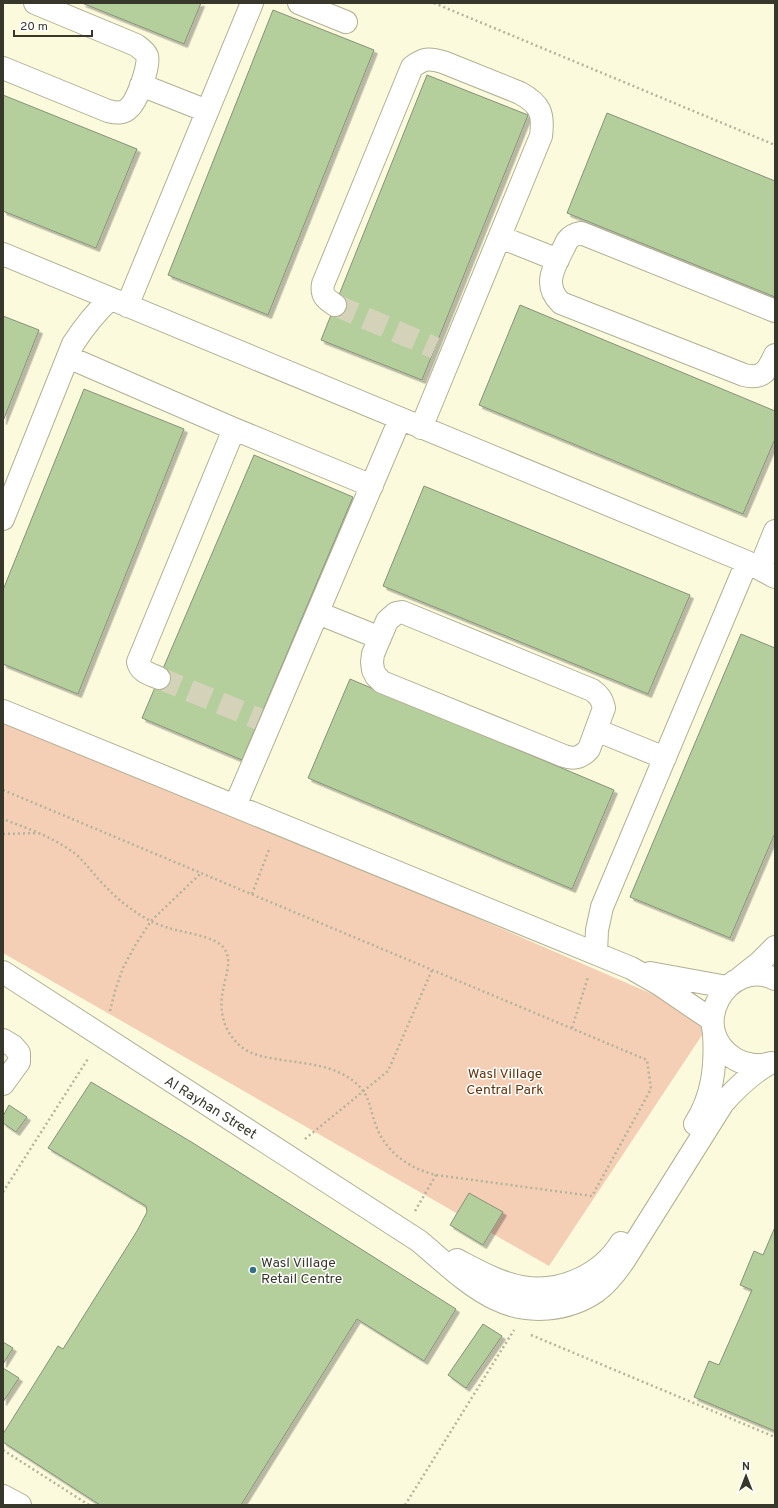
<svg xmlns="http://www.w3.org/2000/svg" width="778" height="1508" viewBox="0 0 778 1508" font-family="Overpass,sans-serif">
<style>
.green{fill:#f5cfb5}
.building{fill:#b4cf9c;stroke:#85927a;filter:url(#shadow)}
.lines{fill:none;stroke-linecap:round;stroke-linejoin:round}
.minor-tunnel{stroke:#d4d3b9;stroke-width:22;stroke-dasharray:22 11;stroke-linecap:butt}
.minor-casing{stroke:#b1b095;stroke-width:24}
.path{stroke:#b4b39c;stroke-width:2.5;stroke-dasharray:2 3;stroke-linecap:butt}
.minor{stroke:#fff;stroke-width:22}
.poi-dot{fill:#346e87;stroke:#fff;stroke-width:1.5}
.labels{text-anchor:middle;stroke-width:3;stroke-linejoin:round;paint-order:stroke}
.park-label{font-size:14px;fill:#61330a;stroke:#fff}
.street-label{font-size:14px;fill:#37372b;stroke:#fff}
.poi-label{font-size:14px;fill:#37372b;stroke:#fff;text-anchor:start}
</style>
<defs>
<filter id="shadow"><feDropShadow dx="3.5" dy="3.5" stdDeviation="0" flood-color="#0004"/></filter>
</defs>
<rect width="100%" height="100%" fill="#fbfadc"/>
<!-- green -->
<path class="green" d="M3,712L712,1020L549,1266L3,953Z"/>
<!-- building -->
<path class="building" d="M82,3H201L184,44Z
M273,10L374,50L268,315L168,275Z
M427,75L528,115L422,380L321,340Z
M3,95L137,149L96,248L3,211Z
M607,113L775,181V297L567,213Z
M520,305L775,411V439L743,514L479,405Z
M3,316L39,330L3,421Z
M84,389L184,429L78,694L3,664V590Z
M254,455L353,497L242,760L142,718Z
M424,486L690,595L648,694L383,586Z
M741,634L775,648V833L730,938L630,897Z
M350,679L614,790L572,889L308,778Z
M91,1082L193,1143L456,1309L424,1361L357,1319L241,1505H100L3,1442V1434L58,1346L63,1349L137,1231L147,1212L146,1206L48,1148Z
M9,1105L27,1117L16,1132L3,1123V1116Z
M469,1193L503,1212L483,1245L450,1225Z
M775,1227V1431L694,1397L709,1361L719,1365L752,1290L740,1285L754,1251L763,1255Z
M483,1324L502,1336L466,1388L448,1375Z
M3,1342L13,1348L3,1364Z
M3,1368L19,1378L3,1402Z"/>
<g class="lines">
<!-- minor-tunnel -->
<path class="minor-tunnel" d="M335,305L435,348
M159,678L259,719"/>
<!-- minor casing -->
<g class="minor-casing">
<path id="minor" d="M299,3L346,22
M3,68L108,111C116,113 123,114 129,108C137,101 150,66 147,56C145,51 140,48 136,45L35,3
M141,85L207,111
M500,237L558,260
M3,254L747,562L775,577
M335,305C326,299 321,296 323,284L412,67C424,58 429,58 443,62L520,93C540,104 544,113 541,136L421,428
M127,306L252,3
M775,311L581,233C574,234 571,236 567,241C557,263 540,283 561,303L744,375C763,380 768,370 775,355
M68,357L234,429L372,486
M3,519L73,344C84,327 95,313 110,299
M760,568L775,531
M402,612L592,690C599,695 602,699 604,708L589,749C582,757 575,760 564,756L382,682L376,676L373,670L372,662L373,654L387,621L396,613Z
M318,613L380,638
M159,678C150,674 140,672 138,662L234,429
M3,711L631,968L659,984L712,1020
M596,730L665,758
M235,806L400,419
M596,953L597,930L602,907L747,562
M3,972L419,1241C442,1260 468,1286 496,1299C528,1315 568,1311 597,1291C609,1282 617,1271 625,1259L723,1103C737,1087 750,1075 768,1064
M650,973L727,987
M740,978L759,963L775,947
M3,1040L13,1046L19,1053V1062L3,1084
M771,1063C759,1067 745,1065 735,1059C685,1029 728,956 775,979
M695,1124C713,1096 716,1066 714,1033
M457,1260C478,1271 499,1283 522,1287C560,1294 601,1275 621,1243
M3,1496L20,1505"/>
</g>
<!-- path -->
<path class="path" d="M434,3L775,145
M3,790L647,1060L651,1089L592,1196L436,1175C408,1168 385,1152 375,1123C370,1109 370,1096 357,1084C335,1064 304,1064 276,1059C264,1057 253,1055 243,1048C225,1035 218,1012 223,990C225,977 233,961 224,948C215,936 184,933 169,928C162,926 154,923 147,919C131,910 117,899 105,886C95,876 88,866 78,856C56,838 29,829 3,819
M3,834L38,833
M252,894L270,847
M110,1011L115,991L123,968L136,944L151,921L201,873
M572,1028L588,977
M305,1139L388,1071L432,970
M3,1192L89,1057
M415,1211L436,1175
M531,1335L775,1437
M3,1450L89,1505
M405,1505L514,1330"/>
<!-- minor -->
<use href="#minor" class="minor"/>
</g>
<!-- markers -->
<circle class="poi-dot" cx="253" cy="1270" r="4"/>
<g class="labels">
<!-- park labels -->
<g class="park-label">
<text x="505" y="1078">Wasl Village<tspan x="505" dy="16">Central Park</tspan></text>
</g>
<!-- street labels -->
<g class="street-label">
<text transform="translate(211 1107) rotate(32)" y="5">Al Rayhan Street</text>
</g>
<!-- poi labels -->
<g class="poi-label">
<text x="261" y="1267">Wasl Village<tspan x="261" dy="16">Retail Centre</tspan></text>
</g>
</g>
<!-- border -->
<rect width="778" height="1508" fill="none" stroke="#37372b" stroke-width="8"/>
<!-- north arrow -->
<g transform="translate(746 1476)" stroke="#ffffff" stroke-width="3" paint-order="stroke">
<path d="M0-3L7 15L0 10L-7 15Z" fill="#37372b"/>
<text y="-6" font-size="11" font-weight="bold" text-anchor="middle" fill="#37372b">N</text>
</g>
<!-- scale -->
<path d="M14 30v6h78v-6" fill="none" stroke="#37372b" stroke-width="2"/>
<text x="20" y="30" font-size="12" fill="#37372b" stroke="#ffffff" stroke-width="3" paint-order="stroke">20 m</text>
</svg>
